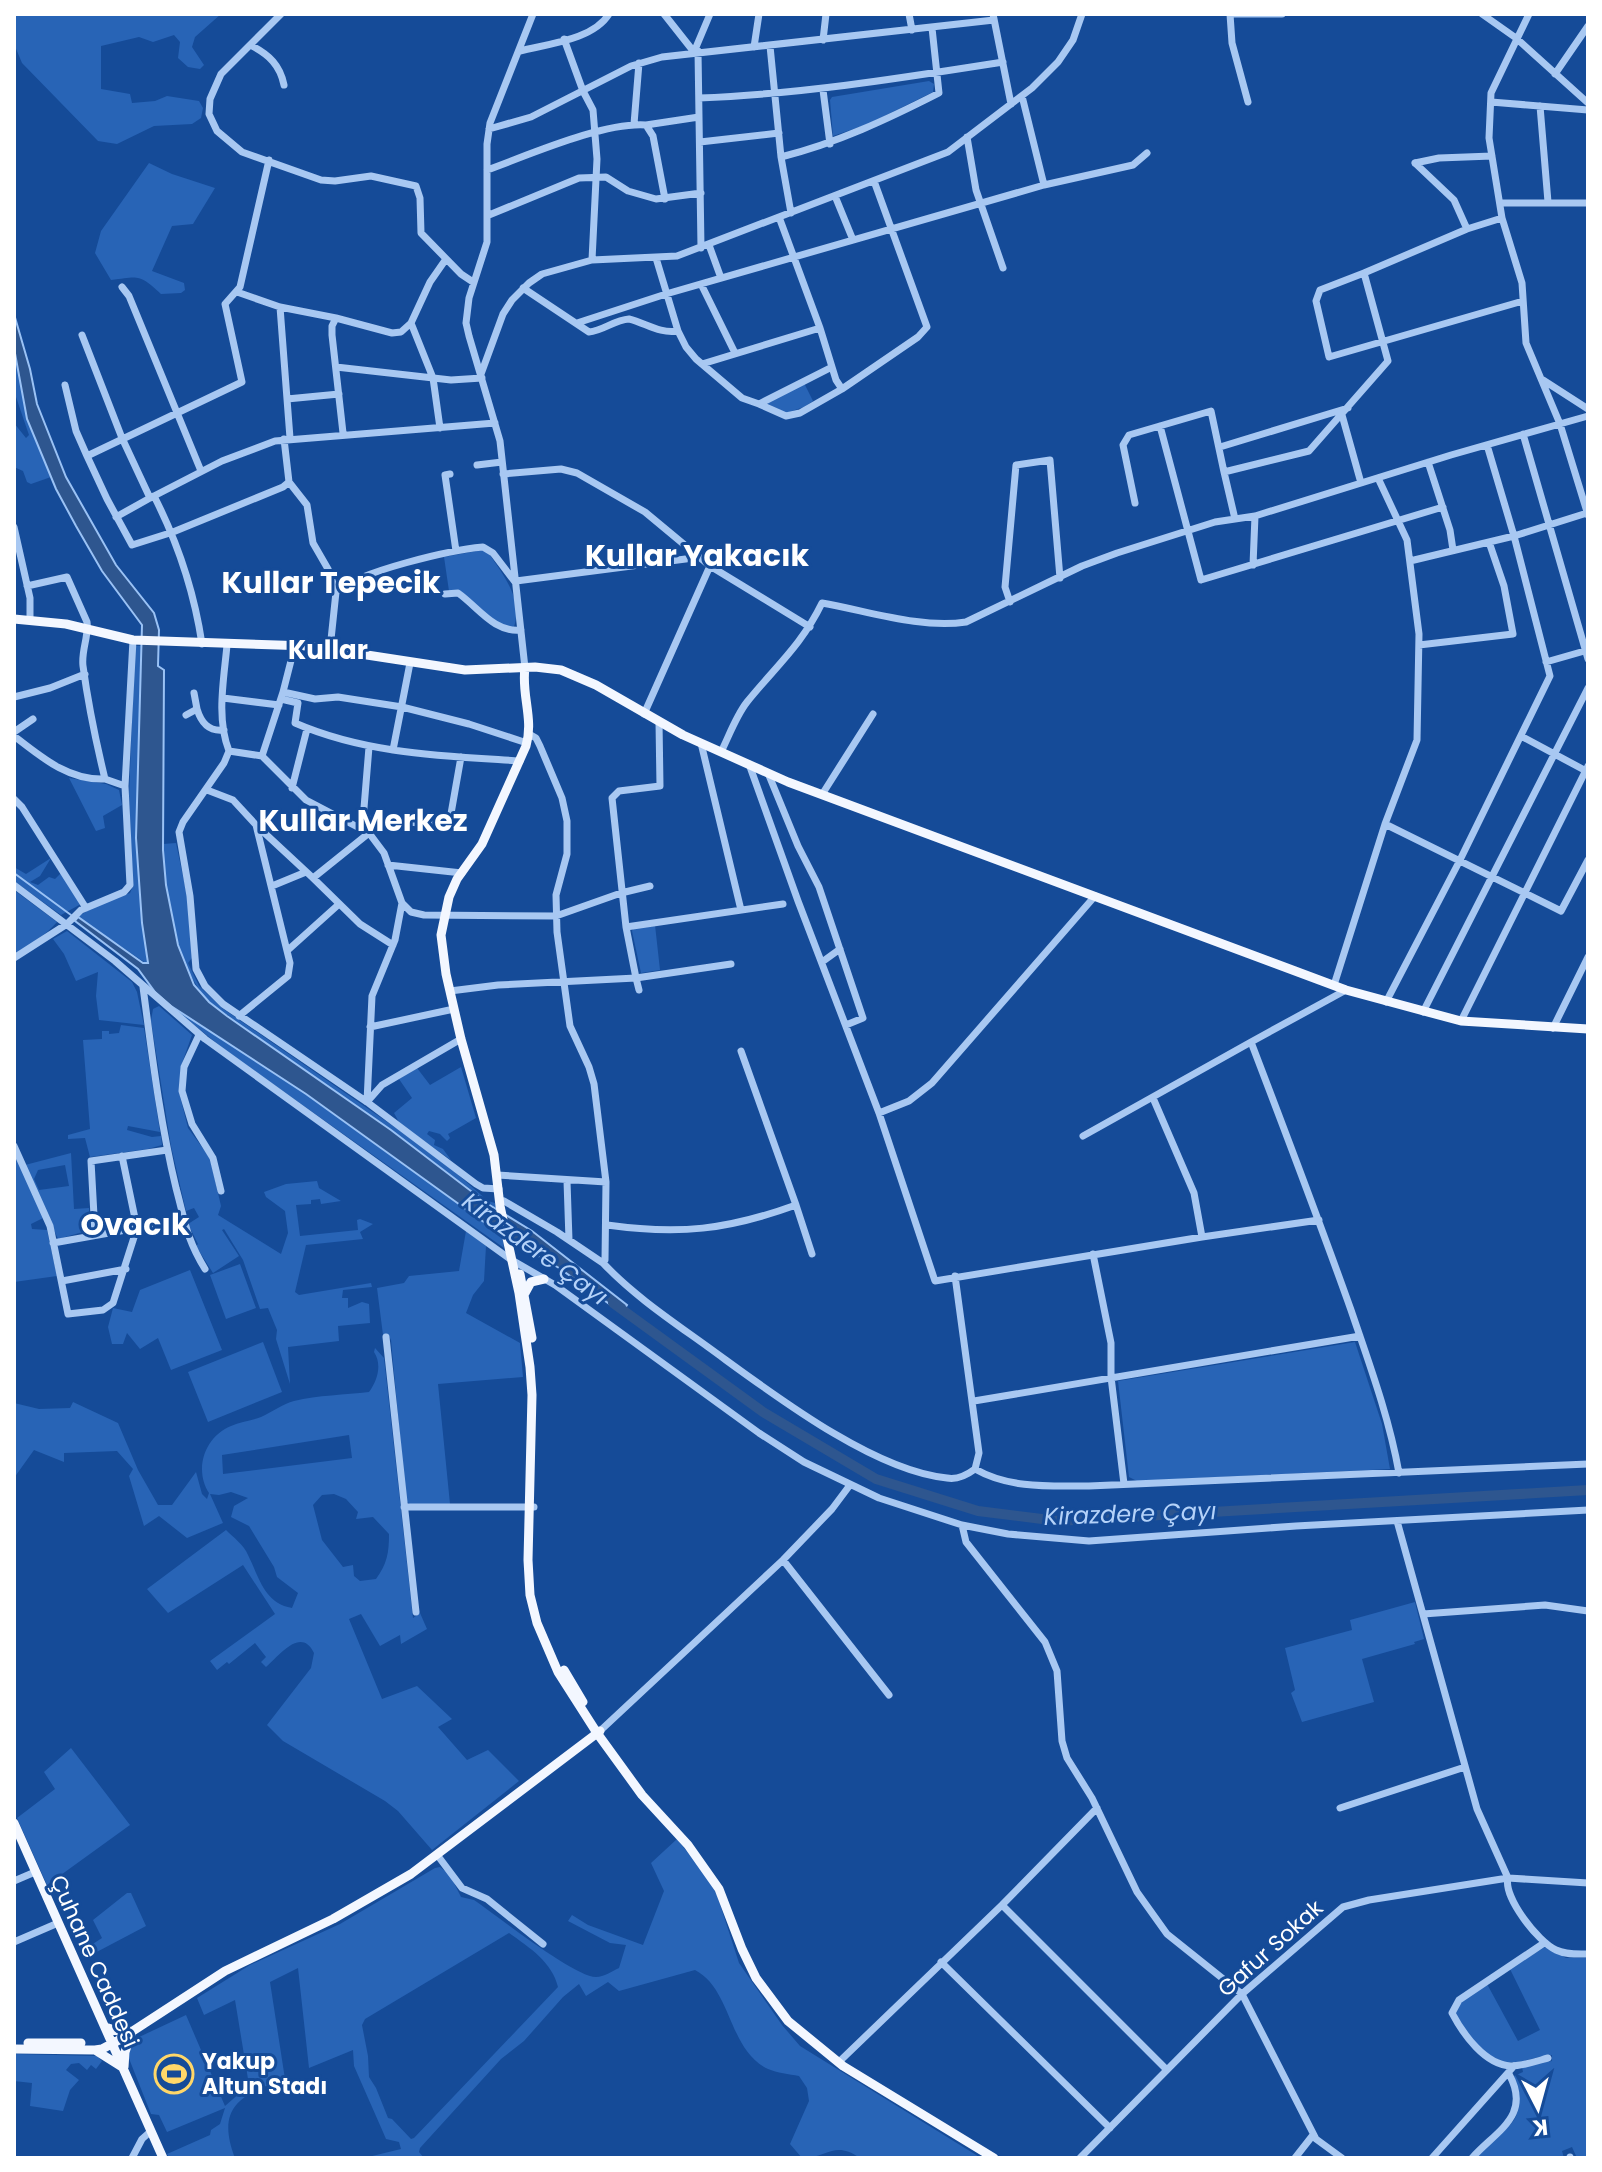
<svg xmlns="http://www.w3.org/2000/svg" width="1602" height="2172" viewBox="0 0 1602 2172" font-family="Poppins,sans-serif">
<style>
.green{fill:#2864b6;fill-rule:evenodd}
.water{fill:#2e568f;stroke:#9ac2f5;stroke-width:2}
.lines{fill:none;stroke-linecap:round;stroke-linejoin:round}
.stream{stroke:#9ac2f5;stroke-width:2}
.river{stroke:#2e568f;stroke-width:10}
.minor{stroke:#a8c8f2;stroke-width:7}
.major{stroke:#f3f7ff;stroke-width:9}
.labels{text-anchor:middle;stroke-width:6;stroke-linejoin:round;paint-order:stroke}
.street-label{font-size:22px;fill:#fff;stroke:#154b98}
.poi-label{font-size:22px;font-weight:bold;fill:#fff;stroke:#154b98;text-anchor:start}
.water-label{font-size:24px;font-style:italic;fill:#b4d2f9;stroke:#154b98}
.quarter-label{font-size:26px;font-weight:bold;fill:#fff;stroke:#154b98}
.district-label{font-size:30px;font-weight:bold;fill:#fff;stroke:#154b98}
</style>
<rect width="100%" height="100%" fill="#154b98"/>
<!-- green -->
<path class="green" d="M14,14H221L195,37L192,47L204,65L200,69L188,67L178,58L180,42L174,35L153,42L139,37L101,46V89L130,94L132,103L155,101L167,96L199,101L203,108L201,118L192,124L154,126L117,144L98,141L22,63L14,44Z
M929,81L934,84L933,92L868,124L833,136L830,100L832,97Z
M149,163L172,174L215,188L193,224L172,226L152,271L184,283L185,290L181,293L161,294C138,273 139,277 111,280L95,253L101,231Z
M14,349L27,419L51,477L31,484L27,482L23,471L14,467V423L26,438L29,435L16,397Z
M804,383L813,401L804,407L786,413L768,404L767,401Z
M482,550L488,552C503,575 523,598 514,627L506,628L449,591L444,557Z
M135,646H141L136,838L147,964L78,917L91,908L130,893L133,886L129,794Z
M69,778L106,784L119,790L122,805L103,816L105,828L96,831Z
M176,843L187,895L192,958L188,963L199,986L222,1008L438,1157L488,1201L495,1203L497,1209L391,1130L209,1002C173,961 163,897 163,844Z
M51,858L40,876L30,882L38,885L49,877L55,879L61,873L81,904L61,915L14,881V867L26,874Z
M14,890L57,922C45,936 29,945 14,954Z
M655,925L660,970L641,973L632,931L633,929Z
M67,931L132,982L137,992L144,1025L99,1020L96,996L98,972L76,981L64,954L53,939Z
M159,1006L192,1035L181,1066L179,1092L188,1128L210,1158L221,1206L218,1215L281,1254L288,1233L285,1211L266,1197L264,1192L286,1184L317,1181L319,1188L341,1201L321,1204L320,1199L311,1200V1204L296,1205L300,1236L358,1230L357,1220L360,1219L373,1224L360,1232L363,1239L306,1245L295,1292L299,1295L371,1283L372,1287L343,1290L342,1298H348V1308L362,1302L369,1304L370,1323L338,1326L339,1341L288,1347L290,1384L276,1339L277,1330L268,1308L260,1309L243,1260L224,1229L222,1230L239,1256L213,1273L196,1246L198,1244L188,1224L199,1217L194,1208L186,1211L171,1146L151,1021L153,1009Z
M171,1006L306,1094L502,1234L504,1248L225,1050Z
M121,1025L144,1028L160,1132L128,1126L127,1130L152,1137L161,1136L162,1145L148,1149L90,1157L85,1138L68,1139V1135L90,1129L83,1040L102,1039V1031H109V1034L119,1033Z
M461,1067L476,1118L448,1134L450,1138L447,1141L440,1134L429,1131L427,1134L435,1140L434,1145L443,1149L451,1160L400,1124L394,1113L412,1098L399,1079L417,1068L430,1085Z
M14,1151L43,1218L31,1224L32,1229L47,1230L57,1276L14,1282Z
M71,1153L74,1209L89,1208L90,1230L58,1239L25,1165ZM65,1165L69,1186L39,1190L34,1179L38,1170Z
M466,1231L486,1246L484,1281L473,1295L466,1313L520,1343L523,1377L438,1384L450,1504H410L406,1501L391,1340L388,1334L383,1335L377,1288L404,1283L409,1276L459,1271Z
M240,1264L256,1308L226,1319L210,1275Z
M190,1270L222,1350L171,1370L158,1338L140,1349L127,1333L123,1344H112L108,1327L113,1308L132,1312L140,1290Z
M263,1342L282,1392L208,1422L188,1372Z
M1355,1342L1382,1424L1390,1469L1137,1481L1129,1477L1118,1381Z
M375,1348L384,1358L413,1618L420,1613L427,1629L401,1644L400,1635L380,1646L361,1614L349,1619L382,1699L417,1686L452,1719L438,1727L467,1760L488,1750L519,1781L432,1850L398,1811L385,1801L283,1741L267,1725L311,1668L314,1653C301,1627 281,1654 266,1667L261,1662L266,1657L255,1643L229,1664L227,1662L217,1670L210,1661L275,1614L243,1565L168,1613L147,1589L226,1530C233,1537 244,1545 248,1555C259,1577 264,1603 292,1608L298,1593L277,1577L274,1567L249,1526L231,1517L234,1506L248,1498L231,1492L219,1495L210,1494L223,1523L187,1538L159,1516L144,1526L129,1476L133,1469L117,1451L64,1453V1462L34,1450L14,1478V1403L39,1409L70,1408L73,1402L118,1423L138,1470L158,1505H172L196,1472L202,1494L207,1499L209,1493C194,1470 204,1437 231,1426C240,1422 251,1421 261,1417C272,1412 283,1404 294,1401C318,1395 345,1395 369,1392C378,1380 382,1364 374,1352ZM349,1435L352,1458L223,1474L222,1455ZM334,1494L346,1499L358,1512L356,1519L373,1517L389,1534C389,1553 387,1564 376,1579L360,1581L354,1576L353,1565L343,1567L322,1540L313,1505L322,1495Z
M1415,1602L1424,1639L1414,1642L1415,1644L1362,1659L1374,1702L1302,1722L1291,1693L1295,1690L1285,1648L1352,1630L1350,1620Z
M71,1748L130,1825L47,1885L17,1818L55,1789L44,1772Z
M677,1839L704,1873L717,1895L739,1963L782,2025L800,2046L981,2158H860C834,2140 828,2158 802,2158L790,2144L809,2101L807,2088L799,2076C789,2074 777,2073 768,2069C728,2050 732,1989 695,1970L619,1991L608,1982L586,1996L579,1984L563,1997L524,2041L501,2059L420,2148L419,2152L424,2158H364L401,2149L399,2142L386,2139L383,2132L354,2066L353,2050L309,2068L298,1968L270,1982L285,2079C242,2094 215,2106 235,2158H169L167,2154L210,2135L211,2130L220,2124L225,2108L167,2132L159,2115L151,2114L128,2056L131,2044L137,2038L186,2015L225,2106L249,2085L235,2000L204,2015L197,1998L250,1965L340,1924L435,1868L440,1867L450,1875L461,1897L474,1900C496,1915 574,1977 596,1977C604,1977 612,1971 619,1968L626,1945L610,1943L568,1921L572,1915L588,1925L643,1945L664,1891L651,1863ZM509,1933C530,1948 552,1962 558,1987L414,2138L411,2139L392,2119L388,2118L376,2088L369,2077L368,2056L362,2025L365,2019Z
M127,1893H131L146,1926L91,1955L85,1949L102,1938L93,1920Z
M1545,1947L1566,1958H1588V2158H1577L1572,2147L1562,2151L1564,2158H1474C1503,2121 1529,2133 1514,2076L1523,2072L1522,2067L1552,2061V2055C1538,2056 1522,2063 1508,2062C1487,2060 1451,2025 1456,2004L1487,1984L1518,2041L1540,2030L1510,1969Z
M14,2054L97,2056L102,2061L96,2069L91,2065L87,2070L79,2063L71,2064L66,2070L79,2080L70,2090L63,2111L30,2106L32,2083L14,2081Z"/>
<!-- water -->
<path class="water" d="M14,314L30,369L37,404L66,477L116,565L154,613L159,630L158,666L164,670L163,850L166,885L178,945L194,985L209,1002L227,1016L391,1130L488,1204L532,1231L627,1305L622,1313L559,1268L499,1233L306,1094L171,1006L155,992L138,969L75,921L78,917L143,963H148L142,923L136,838L142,625L102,571L76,526L56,489L27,419L14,348Z"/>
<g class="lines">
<!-- stream -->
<path class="stream" d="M14,873L71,915"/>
<!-- river -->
<path class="river" d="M613,1303L763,1412L876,1479L978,1511L1058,1521L1588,1490"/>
<!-- minor -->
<path class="minor" d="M281,14L221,74L210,99L209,114L217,131L242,152L321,180L335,181L371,176L416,186L420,198L421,233L461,274L473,282
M664,14L694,52L710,14
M909,14L912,30
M993,14L1011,104
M1230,14L1232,43L1248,102
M1234,14H1282
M1482,14L1516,38L1588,103
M1529,14L1491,93L1489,138L1502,218L1522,283L1526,343L1560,424L1588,515
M564,39L583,91L593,110L597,159L592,260
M823,40L826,14
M252,46C269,55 280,65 284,85
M770,46L781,157C837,143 888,119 939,93L932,28
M754,47L759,14
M520,51C547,44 593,40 609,14
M698,51L701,248
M1555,74L1588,26
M823,90L830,144
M1022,96L1044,185
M699,98C802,94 901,78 1003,62
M1491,102L1588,110
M1540,106L1548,202
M634,124L639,63
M646,125L699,117
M489,129L531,117L631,66L662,57L994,20
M967,137L976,190L1003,268
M700,142L779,133
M781,157L791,213
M269,160L240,287L225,304L242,382L87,456L107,499L132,545L173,532L283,487L289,482L284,439
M1415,163L1454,200L1467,229
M1415,163L1439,158L1492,156
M487,170C529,155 603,122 646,125L653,136L665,199
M835,196L853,240
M1500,203H1588
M489,215L579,178L606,177L628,191L656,199L701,193
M779,217L820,328
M709,245L721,278
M656,258L678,331L686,347L696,359L742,398L759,404L832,367
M1364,273L1320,290L1316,301L1329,357L1523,301
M701,284L735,353
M122,287L129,296L201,471
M523,288L589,332C603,331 614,320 629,319C646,323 659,334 678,331
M237,292L280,307L336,318
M280,307L287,399
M411,323L430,282L446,259
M577,323L666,294L1044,185L1133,165L1147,153
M82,335L122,438L150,498L154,496C178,543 194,591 202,644
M702,364L820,328L836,380L842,389L918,337L927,327L874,181
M336,367L451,380L482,378
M481,374L503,314L512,300L529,283L542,274L592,260L677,256L948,152L1032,88L1058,62L1073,40L1082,14
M1543,380L1588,409
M65,385L76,431L87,456
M759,404L786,416L800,413L842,389
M1342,415L1361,483
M1160,426L1201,580L1443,507
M343,433L332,335V326L336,318L392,333L401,332L411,323L433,378L440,428
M1523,434L1588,659
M290,438L287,399L339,394
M1220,447L1348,408
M1428,462L1450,530L1453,550
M477,465L502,462
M450,474L445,475L456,551
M503,474L561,469L577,473L645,512L710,566L810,627
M289,482L307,505L313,543L328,569L336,592
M154,496L222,461L275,441L495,423
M1135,503L1123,445L1129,435L1211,411L1224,472
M116,517L150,498
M1235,519L1224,472L1309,451L1388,361L1364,273L1467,229L1502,218
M14,527L30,598V620
M1410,561L1514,536L1587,513
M1253,565L1255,516
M516,581L701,557
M445,594L458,593C478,607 494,633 521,630
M1010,602L1005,587L1016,465L1050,460L1060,578
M227,645C224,679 216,718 229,751L262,756L306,800L369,833L384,853L402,903L411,912L424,915L556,916L621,893L650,886
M1419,645L1513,634L1504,586L1489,542
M330,649L336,592C359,571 451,550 483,547L493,553L515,582
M1546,662L1588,650
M525,668L500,441L469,336L466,323L469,298L487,242V144L490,123L533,14
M283,692L315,699L338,697L402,707L469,724L527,743
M194,693L197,709
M14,697L50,688L85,674
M223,698L279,705
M281,699L298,703L295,723C366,754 444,756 520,761
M644,714L710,566
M186,715L197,709C201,722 208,732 224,730
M659,722L660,786L619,791L612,798L626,927L783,904
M14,732L33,719
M14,736C41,757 69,781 105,779
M1521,736L1588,772
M701,743L741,910
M393,750L410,663
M229,751L224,763L183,822L179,832L190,896L196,969L205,986L223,1004L367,1102L476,1184L483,1188L499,1189
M721,752C729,736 736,716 747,702C776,666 801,646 822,603C868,611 921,629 966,622L1082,566L1117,553L1215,522L1255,516L1451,455L1588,416
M262,756L283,692L295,645
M749,764L798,901L879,1113L935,1281L1202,1237L1319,1220
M768,773L798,846L819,887L863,1018L846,1025
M125,786L133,640
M292,788L307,729
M207,790L233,800L256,825L290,963L288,976L239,1016
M823,793L873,714
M14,799L22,807L86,908
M364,819L449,825L461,757
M363,820L369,747
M1385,824L1561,911L1588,860
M256,825L313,878
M369,833L313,878L360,924L393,945
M388,865L462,873
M14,885L115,961L205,1039L510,1259L555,1285L759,1433L804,1462L879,1498L962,1525L1008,1534L1089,1541L1296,1526L1588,1510
M272,886L306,872
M402,903L395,940L372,996L367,1102L382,1085L461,1039
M288,950L338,905
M14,958L67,924L81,910L124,892L130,885L125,786L105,779C96,742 88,703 83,666C81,651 89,636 87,622L67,577L27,586
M822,962L840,949
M1334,985L1385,824L1417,740L1419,634L1407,540L1378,478
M143,987C152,1055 160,1122 176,1188C185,1221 186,1238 205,1269
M639,990L636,978L731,964
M1346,990L1251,1042C1285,1131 1319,1220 1351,1310C1369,1363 1389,1417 1399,1473
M450,991L498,985L636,978L626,927
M1386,1002L1459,862L1550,676L1514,536L1487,445
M1423,1012L1588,688
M1461,1021L1588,766
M370,1027L454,1009
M1553,1028L1588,957
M199,1035L184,1067L182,1091L192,1124L213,1158L221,1191
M741,1051L796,1205
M1153,1098L1194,1193L1202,1237
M879,1113L909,1101L932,1083L1095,896
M1083,1136L1251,1042
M14,1146L50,1226L68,1314L103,1310L113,1303L137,1228L183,1219
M497,1175L606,1182
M567,1181L569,1240
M504,1201L557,1232L603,1263L605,1260L606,1182L594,1084L589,1067L570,1026L557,932L556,895L567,854V821L562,798L540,746L536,738L529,734
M607,1225C679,1235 727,1230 796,1205L812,1254
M95,1234L91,1161L167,1150
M53,1243L137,1228L122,1156
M1093,1254L1111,1343V1377L1124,1484
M603,1263C633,1295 672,1321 708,1347C769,1391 872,1471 947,1478C958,1480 967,1475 975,1469
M955,1276L979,1453L975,1469C1010,1489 1051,1486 1089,1486L1588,1464
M62,1281L126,1269
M386,1337L416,1612
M974,1401L1360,1336
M404,1507H534
M1397,1521L1477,1809L1508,1878C1503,1897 1538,1942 1556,1950C1566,1955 1578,1954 1588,1954
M962,1525L966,1542L1045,1642L1057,1671L1062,1741L1067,1758L1092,1798L1137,1892L1167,1934L1242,1994L1316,2139L1342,2158
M783,1560L889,1695
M1423,1614L1545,1605L1588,1611
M601,1730L783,1560L832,1509L850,1485
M1340,1808L1465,1767
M438,1856L462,1888L487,1899L543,1944
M14,1881L35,1872
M1002,1905L1167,2070
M14,1942L58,1923
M1544,1943L1459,2000L1452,2013C1463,2034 1485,2065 1511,2066C1523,2066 1537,2061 1548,2058
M941,1962L1110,2128
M842,2059L1002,1905L1097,1808
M1570,2157V2158
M132,2158L142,2139L151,2131
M1080,2158L1242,1994L1343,1907L1369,1900L1508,1878L1588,1883
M1295,2158L1313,2135
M1432,2158L1514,2066
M1472,2158C1496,2131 1532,2116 1509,2074"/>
<!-- major -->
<path class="major" d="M14,619L66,624L133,640L308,646L465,670L535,667L561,670L596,685L683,735L788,782L1346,990L1461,1021L1588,1029
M525,668C521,694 534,719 526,746L482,844L457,879L449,897L441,935L446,974L461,1039L494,1155L500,1206L519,1293L530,1367L532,1395L528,1560L530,1595L537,1623L558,1672L597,1733L642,1795L688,1845L719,1889L742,1949L756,1978L788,2021L843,2066L994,2158
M520,1274L532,1338
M525,1293L531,1282L544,1279
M564,1670L583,1702
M14,1823L163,2158
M105,2027L121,2032L132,2031L125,2052L124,2067
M28,2043H81
M14,2049L95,2050L102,2049L119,2040L225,1971L333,1919L411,1874L600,1731
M95,2050L122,2067"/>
</g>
<!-- icons -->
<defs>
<g id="stadium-ring" transform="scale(2)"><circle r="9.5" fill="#154b98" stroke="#ffd769" stroke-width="1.5"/><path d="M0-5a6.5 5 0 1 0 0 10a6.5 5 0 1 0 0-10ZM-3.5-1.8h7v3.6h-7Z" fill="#ffd769"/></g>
</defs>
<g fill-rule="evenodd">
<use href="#stadium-ring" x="174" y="2074"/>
</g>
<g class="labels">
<!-- street labels -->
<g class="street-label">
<text transform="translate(1270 1948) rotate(-42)" y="8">Gafur Sokak</text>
<text transform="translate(95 1961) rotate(66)" y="8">Çuhane Caddesi</text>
</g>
<!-- poi labels -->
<g class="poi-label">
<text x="202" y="2069">Yakup<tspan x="202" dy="25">Altun Stadı</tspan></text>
</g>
<!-- water labels -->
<g class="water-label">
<text transform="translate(535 1249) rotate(36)" y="8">Kirazdere Çayı</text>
<text transform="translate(1130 1514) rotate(-2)" y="8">Kirazdere Çayı</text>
</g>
<!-- quarter labels -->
<g class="quarter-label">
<text x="328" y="659">Kullar</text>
</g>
<!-- district labels -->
<g class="district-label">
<text x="697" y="566">Kullar Yakacık</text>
<text x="331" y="593">Kullar Tepecik</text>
<text x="363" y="831">Kullar Merkez</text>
<text x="135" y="1235">Ovacık</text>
</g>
</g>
<!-- border -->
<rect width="1602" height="2172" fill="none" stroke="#ffffff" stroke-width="32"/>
<!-- north arrow -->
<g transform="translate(1538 2108) rotate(174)" stroke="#154b98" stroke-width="6" paint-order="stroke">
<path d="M0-6L14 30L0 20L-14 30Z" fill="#ffffff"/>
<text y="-12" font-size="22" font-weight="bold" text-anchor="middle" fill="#ffffff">K</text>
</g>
</svg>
